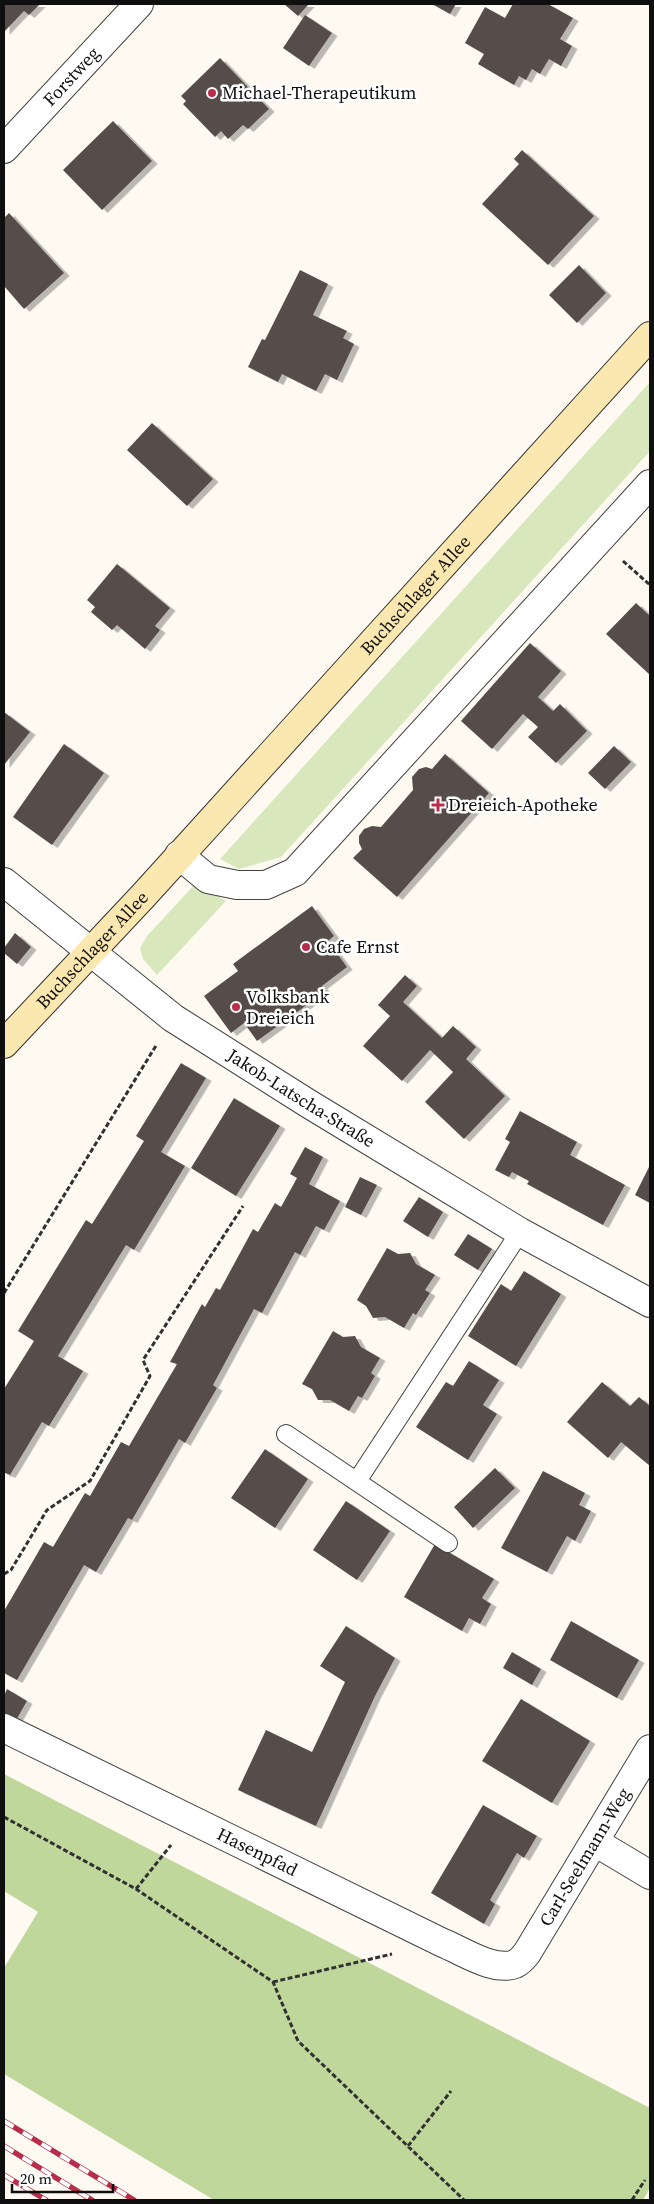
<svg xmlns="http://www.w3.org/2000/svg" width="654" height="2204" viewBox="0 0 654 2204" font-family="'Source Serif 4',serif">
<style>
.green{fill:#d9e8bc}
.forest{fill:#c0d79c}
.building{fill:#574e4c;filter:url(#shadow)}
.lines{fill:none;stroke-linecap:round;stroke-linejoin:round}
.lane-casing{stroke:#424242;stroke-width:20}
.street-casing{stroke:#424242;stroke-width:30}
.secondary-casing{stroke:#313131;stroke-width:30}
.path{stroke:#313131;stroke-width:3;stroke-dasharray:5 2.5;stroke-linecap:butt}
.lane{stroke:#fff;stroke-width:18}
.street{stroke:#fff;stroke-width:28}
.secondary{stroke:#fbe7b0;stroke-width:28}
.rail-casing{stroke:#b82d4a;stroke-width:5.5}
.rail{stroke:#fff;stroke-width:4;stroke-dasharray:11;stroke-linecap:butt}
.poi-dot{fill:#b82d4a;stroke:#fff;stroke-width:2}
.labels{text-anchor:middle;stroke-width:5;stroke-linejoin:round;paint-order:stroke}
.street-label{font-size:18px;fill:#0f0f0f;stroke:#fff}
.poi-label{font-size:18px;fill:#0f0f0f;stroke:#fff;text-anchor:start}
</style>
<defs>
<filter id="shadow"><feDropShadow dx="5.5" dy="3" stdDeviation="0" flood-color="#0004"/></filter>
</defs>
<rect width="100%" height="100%" fill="#fefaf2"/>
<!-- green -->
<path class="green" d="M650,382V451L281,857L239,869L220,859Z
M196,883L226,901L157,975L143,959L140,948L147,936Z"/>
<!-- forest -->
<path class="forest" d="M4,1774L650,2108V2188L643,2200H214L4,2074V1968L38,1912L4,1891Z"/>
<!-- building -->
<path class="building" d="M4,4H40L29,15L24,11L4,32Z
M284,4H309L298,16Z
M432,4H456L450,14Z
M513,4H548L573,18L560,39L572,46L561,66L549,59L540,74L532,69L526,80L519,76L514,85L478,64L484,54L465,43L485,7L505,18Z
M305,15L332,33L309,66L283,48Z
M220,58L269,109L248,129L243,125L228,139L221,131L215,137L183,104L186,101L181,96Z
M113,121L152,161L102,210L63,170Z
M522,150L594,216L548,265L482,204L519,164L514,159Z
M9,213L64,273L24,309L4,286V218Z
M579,265L606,293L577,323L549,295Z
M300,270L328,284L313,315L347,331L343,338L354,344L337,380L325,374L316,391L282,374L278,382L248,367L262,339L265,340Z
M152,423L213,479L187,506L127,450Z
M117,564L170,608L155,626L160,630L145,649L117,625L112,630L91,612L95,607L87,600Z
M636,603L650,616V675L606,634Z
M530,643L561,671L538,697L553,711L560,704L587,731L556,763L528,737L538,727L523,714L492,749L461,721Z
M4,712L30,732L4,765Z
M64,744L104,773L52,845L13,817Z
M614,746L631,762L605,789L588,773Z
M445,754L489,793L397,897L353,858L362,849L359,843V836L364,829L372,826L381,827L413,790L412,777L419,769L426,767L432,769Z
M312,906L334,936L328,941L347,967L322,986L326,991L257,1041L244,1023L231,1033L204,996L238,971L233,964Z
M15,933L31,947L17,964L4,953V948Z
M405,975L417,986L403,1002L442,1038L453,1026L476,1047L466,1059L505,1096L464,1139L425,1102L453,1072L430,1050L402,1081L363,1046L390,1016L378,1005Z
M181,1063L206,1078L161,1152L185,1166L134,1250L126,1245L58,1356L83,1371L49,1426L42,1422L10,1475L5,1473L4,1475V1389L34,1341L18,1331L86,1220L92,1224L144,1141L136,1136Z
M234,1098L280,1126L236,1196L191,1168Z
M520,1111L577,1142L570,1155L625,1185L603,1225L527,1184L529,1181L512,1172L509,1177L495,1170L510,1142L505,1139Z
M305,1147L323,1157L309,1184L340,1201L324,1230L316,1226L300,1255L295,1252L262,1313L254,1309L213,1385L217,1388L185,1443L179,1439L132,1520L128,1518L96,1572L84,1565L17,1680L4,1673V1611L44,1542L53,1547L85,1493L90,1496L121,1442L129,1446L177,1364L170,1362L202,1304L205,1307L216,1288L220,1290L253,1229L258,1232L275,1203L281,1207L297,1178L290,1174Z
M650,1165V1203L635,1195Z
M360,1177L377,1185L361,1215L345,1207Z
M419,1197L443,1212L428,1237L403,1221Z
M468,1234L492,1249L478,1270L454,1255Z
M387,1248L398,1254L410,1253L416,1264L435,1275L425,1290L430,1293L416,1315L413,1313L404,1328L385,1317L373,1318L366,1306L357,1300Z
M524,1271L561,1294L516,1366L468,1336L501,1284L511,1291Z
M333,1331L343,1337L355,1336L361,1347L380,1358L371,1373L375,1376L362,1398L358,1396L349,1411L330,1400H318L312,1389L302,1384Z
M469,1361L499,1380L483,1405L497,1414L468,1460L416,1427L446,1382L453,1386Z
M602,1382L630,1406L639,1397L650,1406V1466L621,1442L608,1458L567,1422Z
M265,1449L308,1479L275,1528L231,1498Z
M495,1468L515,1488L473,1528L454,1507Z
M543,1471L585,1493L579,1505L591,1511L575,1541L567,1536L547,1572L501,1548Z
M346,1501L390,1531L357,1580L313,1550Z
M435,1544L494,1579L482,1598L491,1604L480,1624L469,1618L462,1631L404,1597Z
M571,1621L639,1660L617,1698L550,1660Z
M346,1626L395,1658L375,1696L316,1826L238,1790L266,1730L312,1752L345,1682L320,1666Z
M512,1652L541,1669L532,1685L503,1668Z
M7,1689L27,1701L15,1722L4,1716V1696Z
M521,1699L590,1741L552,1803L482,1761Z
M483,1805L537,1836L524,1858L517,1853L490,1900L495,1904L484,1924L431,1893Z"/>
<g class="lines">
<!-- lane casing -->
<g class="lane-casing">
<path id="lane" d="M286,1434L448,1543
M357,1481L520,1232"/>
</g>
<!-- street casing -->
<g class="street-casing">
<g id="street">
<path id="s1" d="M4,149L139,4"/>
<path d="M179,855L208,879L237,885H266L295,872L650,484"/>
<path id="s2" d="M4,882L173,1018L309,1104L520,1232L650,1303"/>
<path id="s3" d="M4,1728L443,1943C463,1951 493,1972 515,1964C519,1962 524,1957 527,1953L650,1749"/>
<path d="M595,1842L650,1875"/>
</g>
</g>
<!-- secondary casing -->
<g class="secondary-casing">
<g id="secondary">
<path id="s4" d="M4,1044L144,895L650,336"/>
</g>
</g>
<!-- path -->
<path class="path" d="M623,561L650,585
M4,1293L157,1044
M4,1574L11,1570L47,1510L90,1481L150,1376L143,1360L243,1206
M4,1817L136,1889L273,1982L298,2041L464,2200
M136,1889L171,1845
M273,1982L392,1954
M408,2146L451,2091
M632,2200L645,2180"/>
<!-- lane -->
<use href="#lane" class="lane"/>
<!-- street -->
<use href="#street" class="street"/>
<!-- secondary -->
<use href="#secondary" class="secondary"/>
<!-- rail casing -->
<g class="rail-casing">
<path id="rail" d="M4,2121L134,2200
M4,2146L92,2200
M4,2175L46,2200"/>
</g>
<!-- rail -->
<use href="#rail" class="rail"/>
</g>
<!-- markers -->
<g class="poi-dot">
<circle cx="212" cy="93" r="5"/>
<path d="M435.5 797.5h5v5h5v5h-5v5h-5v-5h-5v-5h5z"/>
<circle cx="306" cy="947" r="5"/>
<circle cx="236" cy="1007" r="5"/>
</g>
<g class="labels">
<!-- street labels -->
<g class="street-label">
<text dy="6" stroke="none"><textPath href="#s1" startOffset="99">Forstweg</textPath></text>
<text dy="6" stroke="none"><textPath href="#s4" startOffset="609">Buchschlager Allee</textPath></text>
<text dy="6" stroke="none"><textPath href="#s4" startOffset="129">Buchschlager Allee</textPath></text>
<text dy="6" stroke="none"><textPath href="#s2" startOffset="368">Jakob-Latscha-Straße</textPath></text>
<text dy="6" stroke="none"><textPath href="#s3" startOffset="282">Hasenpfad</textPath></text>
<text dy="6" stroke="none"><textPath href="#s3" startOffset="694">Carl-Seelmann-Weg</textPath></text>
</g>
<!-- poi labels -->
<g class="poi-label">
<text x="222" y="99">Michael-Therapeutikum</text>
<text x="448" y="811">Dreieich-Apotheke</text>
<text x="316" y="953">Cafe Ernst</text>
<text x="246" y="1003">Volksbank<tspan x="246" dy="21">Dreieich</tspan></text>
</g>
</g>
<!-- border -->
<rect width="654" height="2204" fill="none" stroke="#0f0f0f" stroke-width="10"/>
<!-- scale -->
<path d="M12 2184v8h101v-8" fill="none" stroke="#0f0f0f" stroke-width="2.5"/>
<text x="20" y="2184" font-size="15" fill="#0f0f0f" stroke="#ffffff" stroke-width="4" paint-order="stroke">20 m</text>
</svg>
